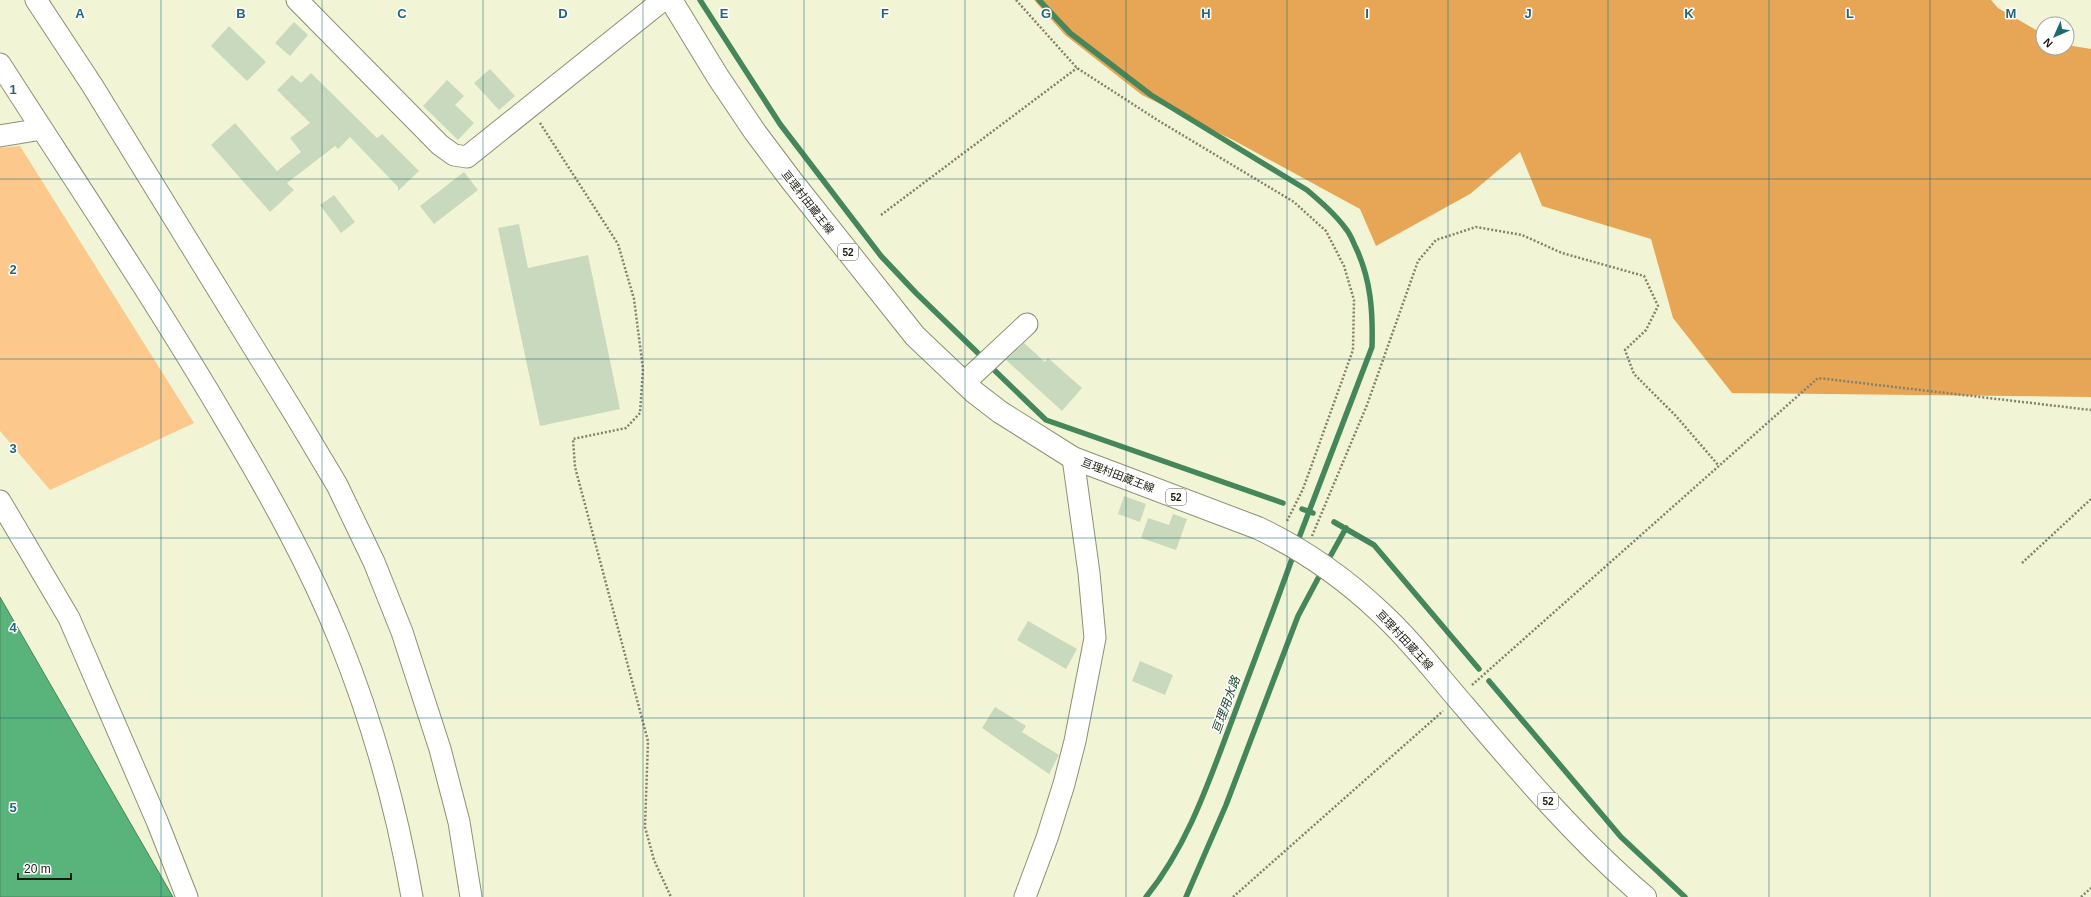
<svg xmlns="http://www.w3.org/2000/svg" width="2091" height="897" viewBox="0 0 2091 897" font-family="Helvetica,'Noto Sans JP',sans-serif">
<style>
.green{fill:#fcc88b}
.forest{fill:#e7a655}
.water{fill:#58b47a;stroke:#45865a}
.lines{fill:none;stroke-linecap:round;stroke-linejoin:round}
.stream{stroke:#45865a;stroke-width:5.5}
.building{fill:#c8d9bd}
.street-casing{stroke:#8c8f72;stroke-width:23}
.primary-casing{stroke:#8c8f72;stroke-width:24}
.path{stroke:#80826c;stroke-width:2.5;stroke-dasharray:2 2;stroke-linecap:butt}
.street{stroke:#fff;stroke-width:21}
.primary{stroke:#fff;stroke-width:22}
.grid{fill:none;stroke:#216676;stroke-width:1;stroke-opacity:0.55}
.labels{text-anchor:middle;stroke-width:3;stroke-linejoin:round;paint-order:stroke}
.shield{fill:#fff;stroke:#5f5f57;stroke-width:1}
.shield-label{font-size:10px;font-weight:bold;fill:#1a1b0f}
.street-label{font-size:11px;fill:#1a1b0f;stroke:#fff}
.water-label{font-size:12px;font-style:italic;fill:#1f462e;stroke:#fff}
.grid-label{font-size:13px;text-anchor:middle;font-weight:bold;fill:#216676;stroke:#fff;stroke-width:3;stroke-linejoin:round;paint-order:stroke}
</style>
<rect width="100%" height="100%" fill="#f2f5d5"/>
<!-- green -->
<path class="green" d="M20,146L194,423L50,490L0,431V148Z"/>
<!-- forest -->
<path class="forest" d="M1034,0H1991L1998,8L2043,34V48H2067V45L2091,49V397L1732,393L1673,318L1651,239L1542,206L1520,152L1470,194L1376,246L1360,209L1233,140L1142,95L1065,35Z"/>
<!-- water -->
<path class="water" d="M0,597L173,897H0Z"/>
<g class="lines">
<!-- stream -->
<path class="stream" d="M700,0L780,124L881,256L916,293L982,357
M1039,0L1070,33L1151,95L1307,190C1321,202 1335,214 1346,229C1351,235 1353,242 1356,248C1371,280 1373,312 1372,347L1297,543
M990,366L1046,420L1283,503
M1302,509L1313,513
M1334,522L1374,545L1479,669
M1326,564L1346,528
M1489,681L1621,837L1685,897
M1146,897C1189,844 1210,778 1234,715C1254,661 1275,607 1294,553
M1186,897L1226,805L1298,616L1322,571"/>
</g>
<!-- building -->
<path class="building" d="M294,22L308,35L290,56L275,43Z
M229,26L266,62L247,81L211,46Z
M490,69L515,96L499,110L474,83Z
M311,73L377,138L382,134L419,171L398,191V187L350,137L338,149L335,146L287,183L294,190L270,212L211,145L235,123L277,171L301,152L290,138L310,123L277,90L292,75L301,83Z
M447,80L464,96L455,105L474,123L458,140L423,106Z
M464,172L478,190L434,224L420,206Z
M334,195L355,222L341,233L320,205Z
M519,224L528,268L588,255L620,409L540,426L498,228Z
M1024,343L1045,362L1048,358L1082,388L1062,411L1006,360Z
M1124,496L1146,504L1140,522L1118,514Z
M1173,514L1187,519L1176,550L1141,538L1148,518L1169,525Z
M1028,621L1077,649L1066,669L1017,640Z
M1140,661L1173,675L1165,695L1132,681Z
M995,707L1026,726L1022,732L1059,755L1049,774L982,728Z"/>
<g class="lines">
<!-- street casing -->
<g class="street-casing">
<path id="street" d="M36,0L92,85L297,418L337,485L374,562L402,632L440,749L459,822L471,897
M297,0L440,145L454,155L467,157L663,0
M0,64C77,184 157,303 229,426C270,495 309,565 339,639C372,721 397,810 412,897
M0,136L42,129
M964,383L1027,324
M0,501L69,618L157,821L187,897
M1025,897L1047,838L1064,784L1075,741L1095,638L1089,573L1073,458"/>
</g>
<!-- primary casing -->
<g class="primary-casing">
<path id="primary" d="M671,0L718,77L755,132L791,180L915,336L974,392L1000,412L1073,458L1258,528C1302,549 1343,577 1379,611C1411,640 1438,676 1466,708C1522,774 1579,841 1645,897"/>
</g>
<!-- path -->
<path class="path" d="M1016,0L1077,68L1159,121L1294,202L1326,231L1344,266L1354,300L1353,350L1303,489L1287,521
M540,123L618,244L634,299L643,369L640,413L626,428L573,439L575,467L648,741L645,827L654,860L671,897
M881,215L1077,68
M1312,536L1367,405L1418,261L1436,240L1476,227L1522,235L1562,253L1644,276L1658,306L1646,330L1625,350L1634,374L1676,416L1719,466
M2022,563L2091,499
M1472,685L1818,378L2091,410
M1233,897L1443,711
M2081,897L2091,888"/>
<!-- street -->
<use href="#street" class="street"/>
<!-- primary -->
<use href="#primary" class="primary"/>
</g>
<!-- grid -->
<path class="grid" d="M161,0V897M322,0V897M483,0V897M643,0V897M804,0V897M965,0V897M1126,0V897M1287,0V897M1448,0V897M1608,0V897M1769,0V897M1930,0V897M0,179H2091M0,359H2091M0,538H2091M0,718H2091"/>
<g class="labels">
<!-- shield labels -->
<g class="shield">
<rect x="838" y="244" width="20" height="16" rx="3"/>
<rect x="1166" y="489" width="20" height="16" rx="3"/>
<rect x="1538" y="793" width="20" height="16" rx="3"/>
</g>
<g class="shield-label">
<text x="848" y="256">52</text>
<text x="1176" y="501">52</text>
<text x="1548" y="805">52</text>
</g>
<!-- street labels -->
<g class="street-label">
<text transform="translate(808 202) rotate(52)" y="4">亘理村田蔵王線</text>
<text transform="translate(1118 475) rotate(21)" y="4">亘理村田蔵王線</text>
<text transform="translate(1405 640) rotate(47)" y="4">亘理村田蔵王線</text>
</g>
<!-- water labels -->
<g class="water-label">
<text transform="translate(1226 705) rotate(-70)" y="4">亘理用水路</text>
</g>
</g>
<g class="grid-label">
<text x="80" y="18">A</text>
<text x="241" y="18">B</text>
<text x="402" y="18">C</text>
<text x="563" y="18">D</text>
<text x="724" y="18">E</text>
<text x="885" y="18">F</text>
<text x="1046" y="18">G</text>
<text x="1206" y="18">H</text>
<text x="1367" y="18">I</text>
<text x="1528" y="18">J</text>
<text x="1689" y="18">K</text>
<text x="1850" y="18">L</text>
<text x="2011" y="18">M</text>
<text x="13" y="94">1</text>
<text x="13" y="274">2</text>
<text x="13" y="453">3</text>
<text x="13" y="632">4</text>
<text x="13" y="812">5</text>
</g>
<!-- north arrow -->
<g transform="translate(2055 36) rotate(225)"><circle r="19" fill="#ffffff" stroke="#a3a49f"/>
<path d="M0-3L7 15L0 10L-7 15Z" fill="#216676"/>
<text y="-6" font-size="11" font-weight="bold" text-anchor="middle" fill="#1a1b0f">N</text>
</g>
<!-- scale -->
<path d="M18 873v6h53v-6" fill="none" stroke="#1a1b0f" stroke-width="2"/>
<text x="24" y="873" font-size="12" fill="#1a1b0f" stroke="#ffffff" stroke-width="3" paint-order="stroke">20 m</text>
</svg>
